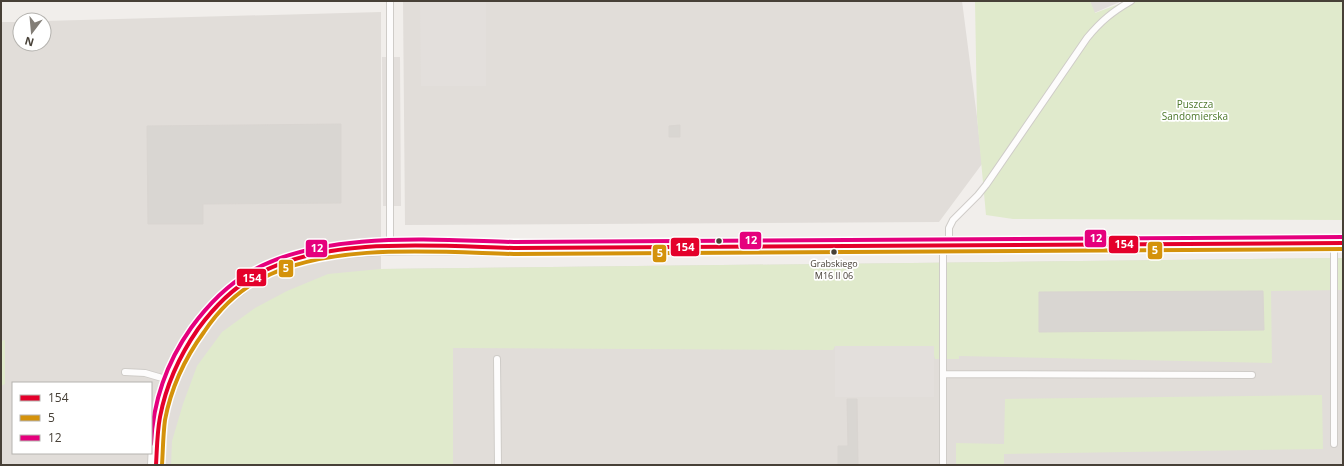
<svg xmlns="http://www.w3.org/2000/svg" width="1344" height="466" viewBox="0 0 1344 466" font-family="'Open Sans',sans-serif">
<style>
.industrial{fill:#e1ddd9;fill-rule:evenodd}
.green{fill:#e0eacc}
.parking{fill:#e3dfdc}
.building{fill:#d9d6d2;stroke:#d9d5d1}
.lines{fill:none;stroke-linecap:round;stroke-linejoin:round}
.service-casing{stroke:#cfccc8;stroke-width:8}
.tertiary-casing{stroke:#cfccc8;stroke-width:18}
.service{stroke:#fdfcfc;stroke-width:6}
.tertiary{stroke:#fdfcfc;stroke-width:16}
.bus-1-casing{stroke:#fff;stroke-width:7}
.bus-2-casing{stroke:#fff;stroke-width:7}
.bus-3-casing{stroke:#fff;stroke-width:7}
.bus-1{stroke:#e4002b;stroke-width:4}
.bus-2{stroke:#d4920b;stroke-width:4}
.bus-3{stroke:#e5007d;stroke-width:4}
.bus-dot{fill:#474037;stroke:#fff;stroke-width:1.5}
.labels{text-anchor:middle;stroke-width:3.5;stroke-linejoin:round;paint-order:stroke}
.bus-label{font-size:9px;fill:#474037;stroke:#fff}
.park-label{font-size:10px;fill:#4d782b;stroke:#fff}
.line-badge{stroke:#fff;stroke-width:1.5}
.badge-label{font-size:11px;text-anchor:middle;font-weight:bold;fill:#fff}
</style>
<rect width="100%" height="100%" fill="#f1eeeb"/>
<!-- industrial -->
<path class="industrial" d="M403,1H962L977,117L982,164L939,222L405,225Z
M1090,1H1122L1094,13Z
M381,12V269L1343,258V465H1V22H20V44H44V21ZM13,383H151V453H13Z"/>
<!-- green -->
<path class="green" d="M975,1H1090L1095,13L1127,1H1343V220L1013,219L986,215L977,117Z
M1343,258V290L1271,291L1272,363L959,356V359H935L934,355L933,346H835L833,350L453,348V465H171L172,441L183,404L197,366L222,332L255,308L287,291L328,274L380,269Z
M5,340V384L1,386V341Z
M1322,395L1323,449L1004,454V465H956V443L1004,444L1005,399Z"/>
<!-- parking -->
<path class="parking" d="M420,1H486V86H421Z
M382,57H400L401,206H383Z
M835,346H934V397H835Z"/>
<!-- building -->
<path class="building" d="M341,124V203L203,204V224H148L147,126Z
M680,125V137H669V126Z
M1263,291L1264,330L1039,332V292Z
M847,399H857L858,465H838V446H848Z"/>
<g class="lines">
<!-- service casing -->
<g class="service-casing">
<path id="service" d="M390,1V246
M949,244V228L953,220L978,195L986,185L1087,38C1101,21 1112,12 1131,1
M497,359L498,465
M125,372L145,373L169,380
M943,374L1252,375
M1334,444V243
M943,465V246"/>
</g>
<!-- tertiary casing -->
<g class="tertiary-casing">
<path id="tertiary" d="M156,465C157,447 157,428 161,411C172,360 203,312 245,282C262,270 284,262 303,257C310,255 317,253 324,252C387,243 451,247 514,248L1343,243"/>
</g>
<!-- service -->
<use href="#service" class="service"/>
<!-- tertiary -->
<use href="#tertiary" class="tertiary"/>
<!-- bus-1 casing -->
<g class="bus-1-casing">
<path id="bus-1" d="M156,465C157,449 157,433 160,417C166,385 180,355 198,329C214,307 234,287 258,274C328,236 436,246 514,248L1343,243"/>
</g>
<!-- bus-2 casing -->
<g class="bus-2-casing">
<path id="bus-2" d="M162,465C163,450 163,435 165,420C171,388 185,358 204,332C218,311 238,291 261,279C330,242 437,252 514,254L1343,249"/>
</g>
<!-- bus-3 casing -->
<g class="bus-3-casing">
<path id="bus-3" d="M151,444C153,402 167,362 191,328C207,306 226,286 250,272C322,230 433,240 514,242L1343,237"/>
</g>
<!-- bus-1 -->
<use href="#bus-1" class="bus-1"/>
<!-- bus-2 -->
<use href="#bus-2" class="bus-2"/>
<!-- bus-3 -->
<use href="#bus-3" class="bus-3"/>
</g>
<!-- markers -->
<g class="bus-dot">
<circle cx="719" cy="241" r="3.5"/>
<circle cx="834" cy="252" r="3.5"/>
</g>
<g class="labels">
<!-- bus labels -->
<g class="bus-label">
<text x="834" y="267">Grabskiego<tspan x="834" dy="12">M16 II 06</tspan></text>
</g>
<!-- park labels -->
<g class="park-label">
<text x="1195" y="108">Puszcza<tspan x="1195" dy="12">Sandomierska</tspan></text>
</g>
</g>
<g class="line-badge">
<rect x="1084" y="229" width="23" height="19" rx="4" fill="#e5007d"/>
<rect x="739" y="231" width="23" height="19" rx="4" fill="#e5007d"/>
<rect x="1108" y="235" width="31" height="19" rx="4" fill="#e4002b"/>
<rect x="670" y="237" width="30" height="20" rx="4" fill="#e4002b"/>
<rect x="305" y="239" width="23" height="19" rx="4" fill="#e5007d"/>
<rect x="1147" y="241" width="16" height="19" rx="4" fill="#d4920b"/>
<rect x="652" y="244" width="15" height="19" rx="4" fill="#d4920b"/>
<rect x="278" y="259" width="16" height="19" rx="4" fill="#d4920b"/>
<rect x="236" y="268" width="31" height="19" rx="4" fill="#e4002b"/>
</g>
<g class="badge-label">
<text x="1096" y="242">12</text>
<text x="751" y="244">12</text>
<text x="1124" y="248">154</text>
<text x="685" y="251">154</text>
<text x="317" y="252">12</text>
<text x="1155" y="254">5</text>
<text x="660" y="257">5</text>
<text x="286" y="272">5</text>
<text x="252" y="282">154</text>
</g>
<!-- border -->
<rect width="1344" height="466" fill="none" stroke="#474037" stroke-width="4"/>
<!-- legend -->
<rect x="12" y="382" width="140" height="72" fill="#ffffff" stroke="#b5b3af"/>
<rect x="20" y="395" width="20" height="6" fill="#e4002b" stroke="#b5b3af"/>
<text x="48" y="402" font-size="12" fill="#474037">154</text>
<rect x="20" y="415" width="20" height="6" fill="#d4920b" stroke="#b5b3af"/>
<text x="48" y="422" font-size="12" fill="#474037">5</text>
<rect x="20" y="435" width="20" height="6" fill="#e5007d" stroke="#b5b3af"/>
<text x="48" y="442" font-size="12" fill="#474037">12</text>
<!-- north arrow -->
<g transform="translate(32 32) rotate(196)"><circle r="19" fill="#ffffff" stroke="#b5b3af"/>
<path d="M0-3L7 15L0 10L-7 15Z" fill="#827d76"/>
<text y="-6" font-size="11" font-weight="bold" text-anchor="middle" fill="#474037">N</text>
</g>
</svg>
